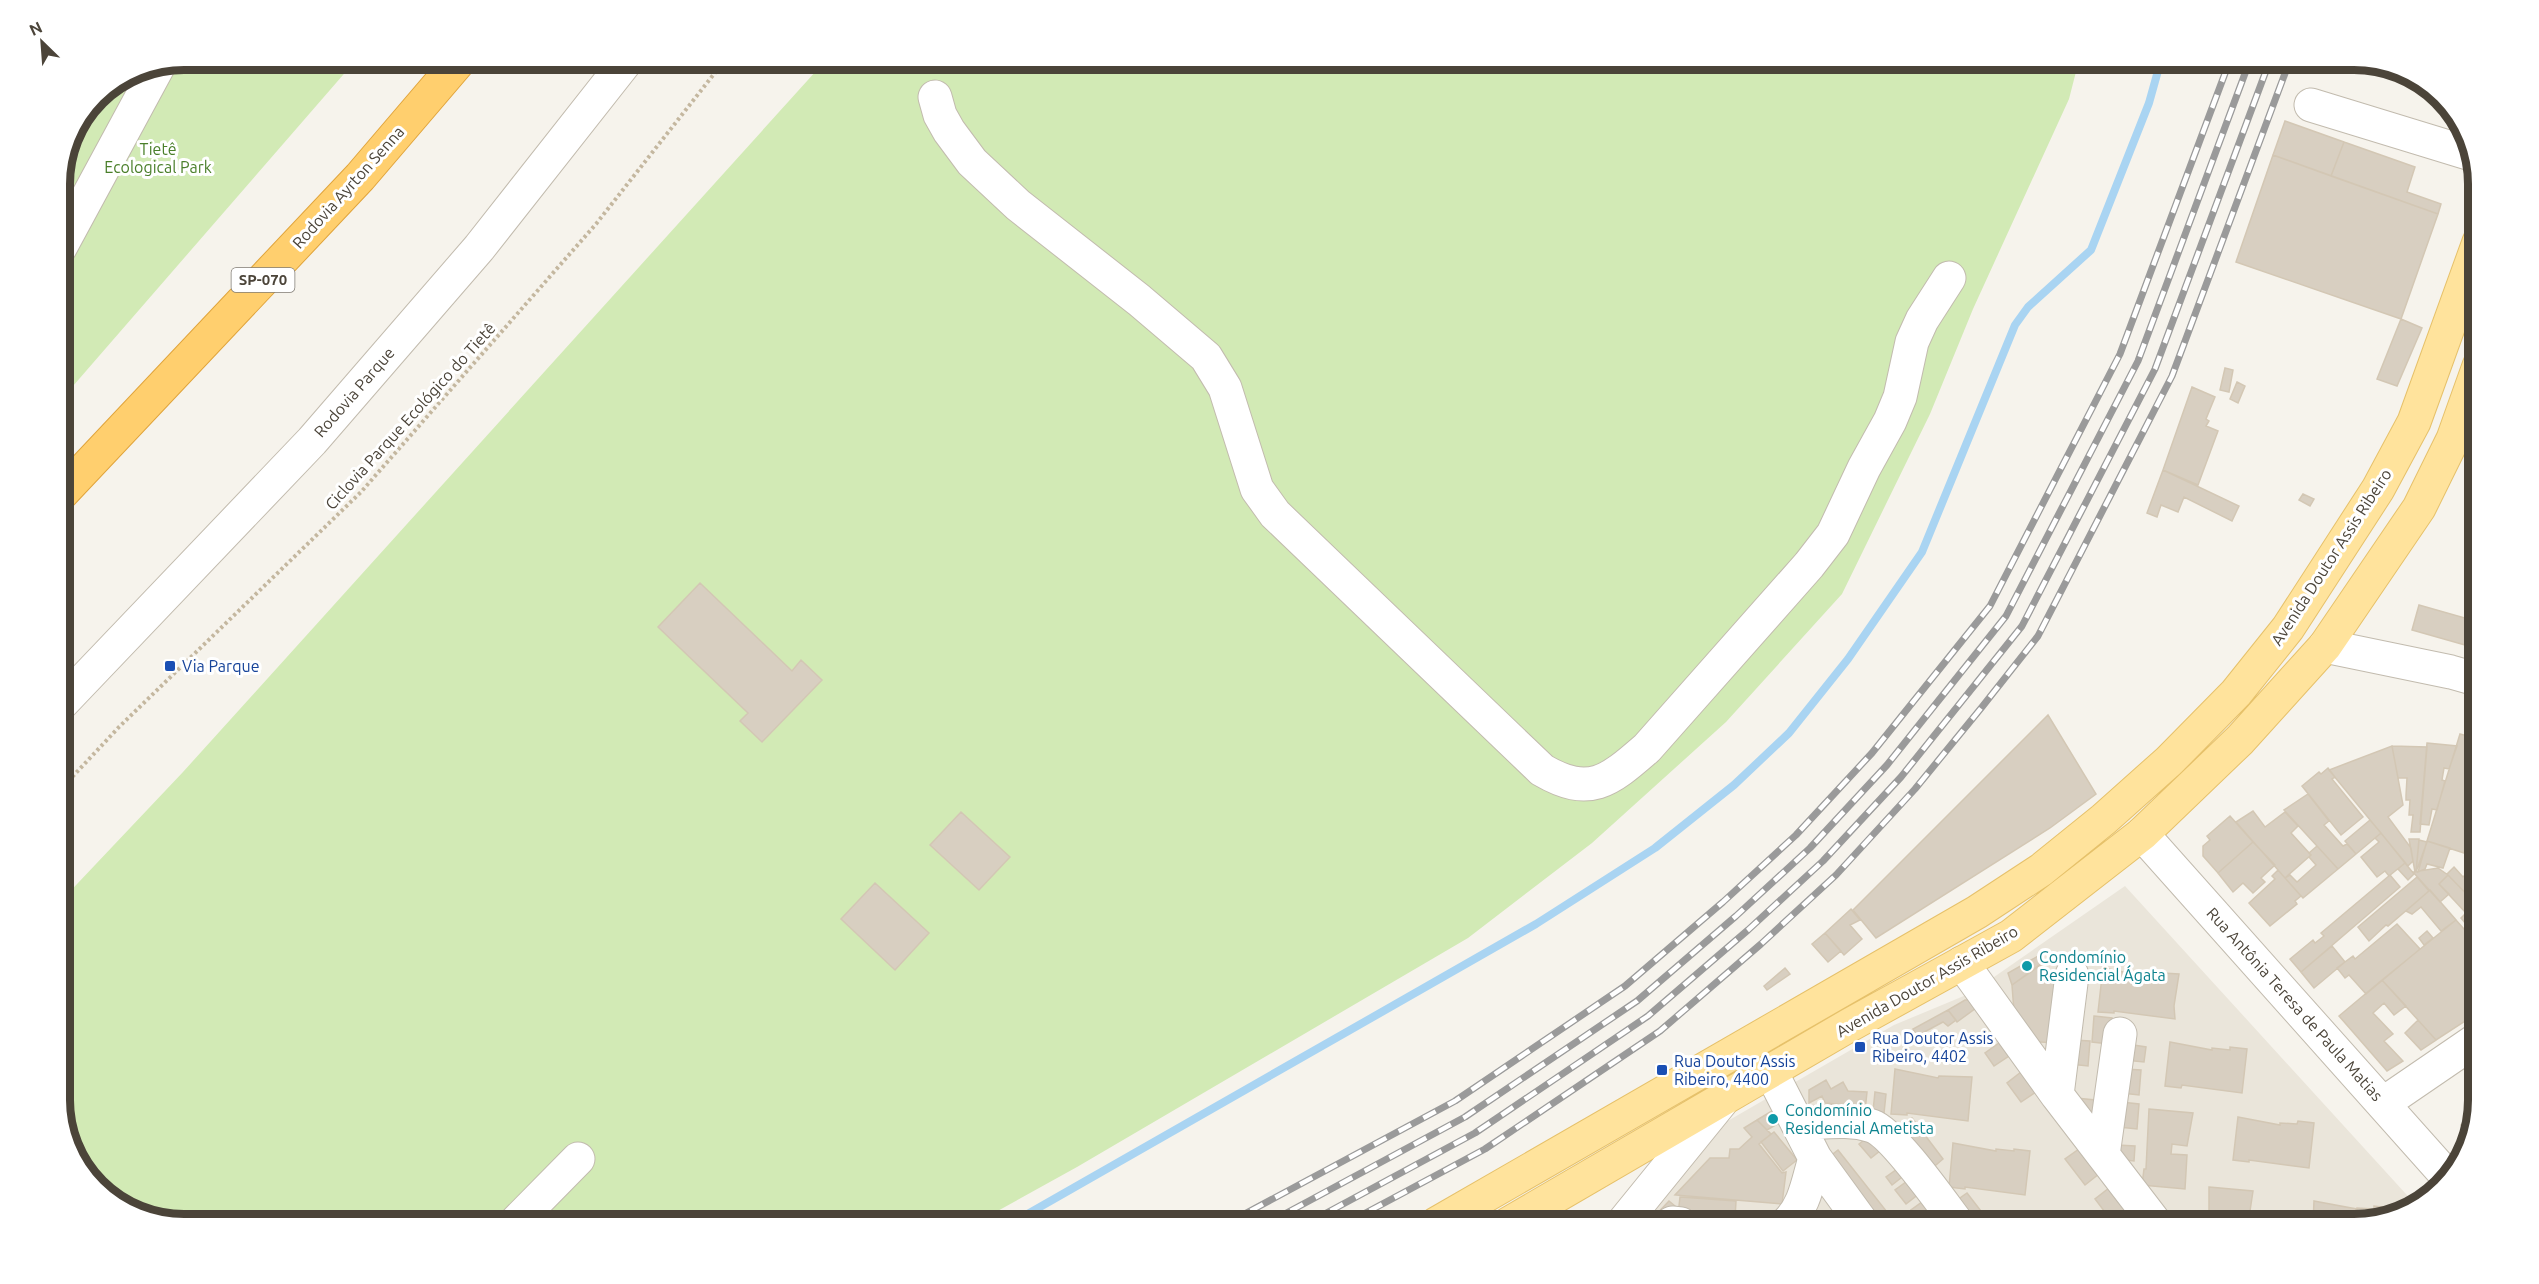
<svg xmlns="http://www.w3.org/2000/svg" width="2539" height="1284" viewBox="0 0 2539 1284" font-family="Ubuntu,sans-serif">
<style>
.residential{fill:#eae5da}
.green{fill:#d2eab5}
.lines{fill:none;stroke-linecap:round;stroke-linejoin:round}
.stream{stroke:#a9d4f2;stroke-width:8}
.building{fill:#d8cfc1;stroke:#d3c7b4;stroke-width:1.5}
.minor-casing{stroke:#c2bbae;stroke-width:35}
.major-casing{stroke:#e6c16a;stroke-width:35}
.highway-casing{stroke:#e0a43c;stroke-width:35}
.path{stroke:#c4b79f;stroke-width:4;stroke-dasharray:3 3;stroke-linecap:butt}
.minor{stroke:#fff;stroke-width:33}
.major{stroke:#ffe39c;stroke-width:33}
.highway{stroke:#ffcf6e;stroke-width:33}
.rail-casing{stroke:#9a9a9a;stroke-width:7}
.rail{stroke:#fff;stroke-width:4.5;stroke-dasharray:14;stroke-linecap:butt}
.transit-dot{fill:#1a4fb4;stroke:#fff;stroke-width:2}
.culture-dot{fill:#0f9aa8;stroke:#fff;stroke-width:2}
.labels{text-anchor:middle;stroke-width:6;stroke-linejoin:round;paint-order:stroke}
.shield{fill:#fff;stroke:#817c74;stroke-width:1.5}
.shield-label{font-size:15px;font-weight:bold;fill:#4b4439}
.park-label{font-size:16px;fill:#4a7f2a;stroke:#fff}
.street-label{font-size:16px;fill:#4b4439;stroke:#fff}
.transit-label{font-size:16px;fill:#164399;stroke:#fff;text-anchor:start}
.culture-label{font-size:16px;fill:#0d838f;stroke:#fff;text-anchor:start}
.rim{fill:none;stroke:#4b4439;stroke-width:8}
</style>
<rect width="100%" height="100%" fill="#f6f3ec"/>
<!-- residential -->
<path class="residential" d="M2125,886L2416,1205L2355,1224H1627L1700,1137L1894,1025L1971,993Z"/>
<!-- green -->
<path class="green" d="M185,60H356L60,401V177L70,137L97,96L137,69Z
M826,60H2079L2069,99L1973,309L1930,414L1842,594L1726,722L1592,843L1468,938L1077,1167L974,1224H185L130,1211L81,1169L60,1108V902L183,772Z"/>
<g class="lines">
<!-- stream -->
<path class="stream" d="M1010,1224L1536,924L1655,848L1734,785L1789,733L1848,659L1922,552L2015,325L2028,307L2091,250L2149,103L2161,60"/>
</g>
<!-- building -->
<path class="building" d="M2285,121L2344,142L2331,176L2273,155Z
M2344,142L2415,167L2407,192L2441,204L2438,214L2331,176Z
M2273,155L2438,214L2401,319L2236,262Z
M2401,319L2422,328L2397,386L2377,379Z
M2225,368L2233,370L2229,392L2220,390Z
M2237,382L2245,386L2238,403L2230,399Z
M2192,387L2215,397L2206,419L2209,421L2206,426L2218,431L2198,485L2163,470Z
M2163,470L2239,506L2232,521L2184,497L2178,512L2161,505L2157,517L2147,513Z
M2303,494L2314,499L2310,506L2299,500Z
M700,583L792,671L801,660L822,680L762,742L740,721L748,713L658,627Z
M2419,605L2479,622V649L2412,630Z
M2048,715L2096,794L2050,828L1876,938L1853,910Z
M2460,734L2479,739V802L2464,853L2427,841Z
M2427,743L2457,746L2449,769L2444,768L2442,780L2445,781L2437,810L2432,809L2429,825L2420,824Z
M2392,746L2403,805L2388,817L2411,848L2413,861L2408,866L2329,770Z
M2392,746L2427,747L2420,832H2411L2413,815H2409L2410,800H2406V795L2407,778H2398Z
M2328,768L2335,777L2332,779L2363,817L2341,835L2302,786L2319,772L2321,774Z
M2308,794L2329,821L2324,825L2343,846L2347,844L2356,854L2338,869L2284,810Z
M2253,811L2265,827L2285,812L2298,826L2291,833L2311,855L2285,878L2236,822Z
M961,812L1010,857L979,890L930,845Z
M2230,816L2253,842L2218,873L2203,856V846L2210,840L2207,836Z
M2370,820L2381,833L2356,854L2345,841Z
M2381,833L2405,863L2389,876L2385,871L2377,877L2361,857L2379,842L2375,838Z
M2409,839H2419L2416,872H2415Z
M2419,840L2427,842L2416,872Z
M2427,841L2450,848L2443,868L2427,864L2425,869L2418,872Z
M2253,842L2275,865L2261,878L2265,882L2253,893L2243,883L2233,892L2218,873Z
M2317,846L2338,869L2303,898L2285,878L2290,875L2297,882L2316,865L2309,857L2311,855L2309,853Z
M2405,863L2414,874L2408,880L2398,869Z
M2454,867L2463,877L2468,872L2479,883V907L2447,874Z
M2438,868L2448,875L2439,884L2449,894L2440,902L2413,872Z
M2278,870L2301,896L2295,901L2297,904L2270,926L2249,903L2275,879L2272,876Z
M2390,875L2400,887L2301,972L2290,959L2313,940L2315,943L2324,936L2321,933Z
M2448,875L2479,907V940L2461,918L2466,913L2439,884Z
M2417,877L2429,891L2388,926L2386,925L2369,941L2358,927Z
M875,883L929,933L895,970L841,919Z
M2430,890L2456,920L2441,931L2421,907L2412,914L2406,911Z
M1851,909L1860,920L1850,925L1862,939L1844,955L1825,933Z
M2456,920L2479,946V1012L2436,1040L2382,980Z
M2397,924L2420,949L2366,994L2349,975L2345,978L2337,968L2353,956L2355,959Z
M2427,931L2433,938L2424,945L2419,938Z
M1825,933L1841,951L1828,962L1812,944Z
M2332,946L2345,962L2314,988L2301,972Z
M2040,955L2045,961L2012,985L2008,973Z
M2041,965L2043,966L2042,982L2061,984L2056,1043L2026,1041L2015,1025L2012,985Z
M1785,968L1790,974L1767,990L1764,986Z
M2103,968L2145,976V974L2163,975V973L2179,974L2174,1006L2175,1019L2114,1011V1013L2098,1012Z
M2382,980L2406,1006L2394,1015L2384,1003L2373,1013L2393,1034L2384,1041L2403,1061L2387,1071L2339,1016Z
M1965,1000H1970L1976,1008L1957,1022L1948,1010Z
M1948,1010L1956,1020L1948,1026L1943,1022L1917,1036L1913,1029Z
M2094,1016L2112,1018L2109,1044L2092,1042Z
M2418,1020L2436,1040L2421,1050L2405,1033Z
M2073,1040L2090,1041L2088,1066L2070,1064Z
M2170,1042L2212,1050V1048L2230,1050V1047L2247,1049L2242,1093L2182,1085L2181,1088L2165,1086Z
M1999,1043L2009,1056L1994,1066L1985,1053Z
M2127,1044L2146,1047L2144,1062L2125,1060Z
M1895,1069L1938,1078L1939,1076L1972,1077L1968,1121L1907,1113V1115L1891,1114Z
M2124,1069L2141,1070L2139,1095L2122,1093Z
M2021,1072L2036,1092L2021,1102L2007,1083Z
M1826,1080L1831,1089L1843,1082L1848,1091L1867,1092L1865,1111L1846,1109V1105L1825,1103L1822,1096L1809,1103V1090Z
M1875,1092L1886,1094L1884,1113L1873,1111Z
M2076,1098L2105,1101L2103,1119L2074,1116Z
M2121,1102L2139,1104L2137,1129L2119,1127Z
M1777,1108L1789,1117L1767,1130L1757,1120Z
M2149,1109L2193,1113L2187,1146L2172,1144L2171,1154L2187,1155L2185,1189L2142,1185L2144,1169H2146Z
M2476,1111L2470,1136L2461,1125Z
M2238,1117L2280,1125V1123L2297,1124L2298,1121L2314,1123L2309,1168L2249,1160V1162L2233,1160Z
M1912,1118L1943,1159L1929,1171L1897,1130Z
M1757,1120L1771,1134L1759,1144L1782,1173L1786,1172L1782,1204L1675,1195L1710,1158H1729L1730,1149H1739L1752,1137L1744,1128Z
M1774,1132L1797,1160L1783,1171L1761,1142Z
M1873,1133L1885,1147L1871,1158L1859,1144Z
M1953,1143L1996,1151V1149L2014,1151V1149L2030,1151L2025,1195L1965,1187V1189L1949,1187Z
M2117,1145L2135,1146L2134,1161L2116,1159Z
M2079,1149L2099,1174L2085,1185L2065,1159Z
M1838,1150L1891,1217L1882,1224H1873L1824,1161Z
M1900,1167L1906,1174L1892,1185L1886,1177Z
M1910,1179L1920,1193L1906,1204L1895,1190Z
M2209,1187L2253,1191L2248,1224H2209Z
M2109,1188L2134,1221L2130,1224H2114L2095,1199Z
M1967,1193L1991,1224H1970L1953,1203Z
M1680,1197L1736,1201L1735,1219L1678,1215Z
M1926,1199L1945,1224H1922L1911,1210Z
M1669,1201L1675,1206L1657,1224H1647Z
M2314,1201L2357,1209V1208L2374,1209V1206L2391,1208L2390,1213L2355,1224H2313Z
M2009,1217L2044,1222V1224H2009Z"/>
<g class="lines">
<!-- minor casing -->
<g class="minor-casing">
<path id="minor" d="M935,97L940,115L949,131L972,162L1018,205L1139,300L1206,357L1225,388L1257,489L1275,514L1542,770C1590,798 1609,781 1647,748L1809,565L1833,534L1864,468L1890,421L1900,397L1912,342L1922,320L1949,278
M2311,105L2471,154
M60,248L159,65
M2325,646L2451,672L2479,680
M60,705L312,441L479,248L627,60
M2142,834L2447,1176
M1962,963L2057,1095L2156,1224
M1771,1072L1815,1158L1863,1224
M2057,1095L2072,975
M2384,1103L2479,1038
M1797,1123C1821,1123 1849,1118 1872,1126C1893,1133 1942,1203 1958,1224
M2103,1155L2120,1034
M1672,1223L1681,1224
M514,1224L578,1159
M1622,1224L1721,1102
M1786,1224C1805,1207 1808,1181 1815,1158"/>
</g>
<!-- major casing -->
<g class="major-casing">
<path id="major" d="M1436,1224L1977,912L2041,870L2104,819L2169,761L2236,693L2288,628L2378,489L2414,422L2479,242
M1508,1224L1848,1026L2011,936L2142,834L2240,740L2325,646L2419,508L2453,439L2479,366"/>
</g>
<!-- highway casing -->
<g class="highway-casing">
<path id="highway" d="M60,495L360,177L460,60"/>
</g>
<!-- path -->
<path class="path" d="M60,790L119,727L361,492L596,224L725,60"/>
<!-- minor -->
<use href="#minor" class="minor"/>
<!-- major -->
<use href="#major" class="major"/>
<!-- highway -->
<use href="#highway" class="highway"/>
<!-- rail casing -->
<g class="rail-casing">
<path id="rail" d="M1226,1224L1455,1101L1625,986L1723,902L1796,835L1872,753L1990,606L2120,354L2230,60
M1266,1224L1465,1117L1637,1001L1736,916L1810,848L1887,765L2006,616L2138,361L2250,60
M1306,1224L1475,1133L1648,1016L1748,930L1823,861L1901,777L2022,626L2155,369L2270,60
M1345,1224L1485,1149L1660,1031L1761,944L1836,875L1915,789L1982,707L2038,636L2172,376L2290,60"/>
</g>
<!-- rail -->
<use href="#rail" class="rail"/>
</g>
<!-- markers -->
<g class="transit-dot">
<rect x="164" y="660" width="12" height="12" rx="3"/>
<rect x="1854" y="1041" width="12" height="12" rx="3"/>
<rect x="1656" y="1064" width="12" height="12" rx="3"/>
</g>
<g class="culture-dot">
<circle cx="2027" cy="966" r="6"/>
<circle cx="1773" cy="1119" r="6"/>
</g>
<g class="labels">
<!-- shield labels -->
<rect class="shield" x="231.5" y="268" width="63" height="24" rx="4.5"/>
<g class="shield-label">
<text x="263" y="285">SP-070</text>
</g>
<!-- park labels -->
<g class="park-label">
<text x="158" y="155">Tietê<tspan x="158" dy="18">Ecological Park</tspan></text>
</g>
<!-- street labels -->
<g class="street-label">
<text transform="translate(348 187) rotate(-48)" y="6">Rodovia Ayrton Senna</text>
<text transform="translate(354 392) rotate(-49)" y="6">Rodovia Parque</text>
<text transform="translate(410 416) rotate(-48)" y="6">Ciclovia Parque Ecológico do Tietê</text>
<text transform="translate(2331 557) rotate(-57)" y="6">Avenida Doutor Assis Ribeiro</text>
<text transform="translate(1927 981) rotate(-30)" y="6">Avenida Doutor Assis Ribeiro</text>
<text transform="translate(2295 1004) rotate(48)" y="6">Rua Antônia Teresa de Paula Matias</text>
</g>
<!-- transit labels -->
<g class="transit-label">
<text x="182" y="672">Via Parque</text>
<text x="1872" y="1044">Rua Doutor Assis<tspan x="1872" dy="18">Ribeiro, 4402</tspan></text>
<text x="1674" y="1067">Rua Doutor Assis<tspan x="1674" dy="18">Ribeiro, 4400</tspan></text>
</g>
<!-- culture labels -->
<g class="culture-label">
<text x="2039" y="963">Condomínio<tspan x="2039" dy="18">Residencial Ágata</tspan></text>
<text x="1785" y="1116">Condomínio<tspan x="1785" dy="18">Residencial Ametista</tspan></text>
</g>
</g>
<!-- crop -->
<path d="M0 0H2539V1284H0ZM184 70H2354A114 114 0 0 1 2468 184V1100A114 114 0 0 1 2354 1214H184A114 114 0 0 1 70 1100V184A114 114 0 0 1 184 70Z" fill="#fff" fill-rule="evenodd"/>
<path class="rim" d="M184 70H2354A114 114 0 0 1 2468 184V1100A114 114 0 0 1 2354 1214H184A114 114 0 0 1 70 1100V184A114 114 0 0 1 184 70Z"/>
<!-- north arrow -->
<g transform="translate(42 42) rotate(335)" stroke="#ffffff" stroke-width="4.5" paint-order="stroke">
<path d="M0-4.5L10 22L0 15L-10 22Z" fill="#4b4439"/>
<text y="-9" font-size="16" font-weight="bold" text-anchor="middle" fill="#4b4439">N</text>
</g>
</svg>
